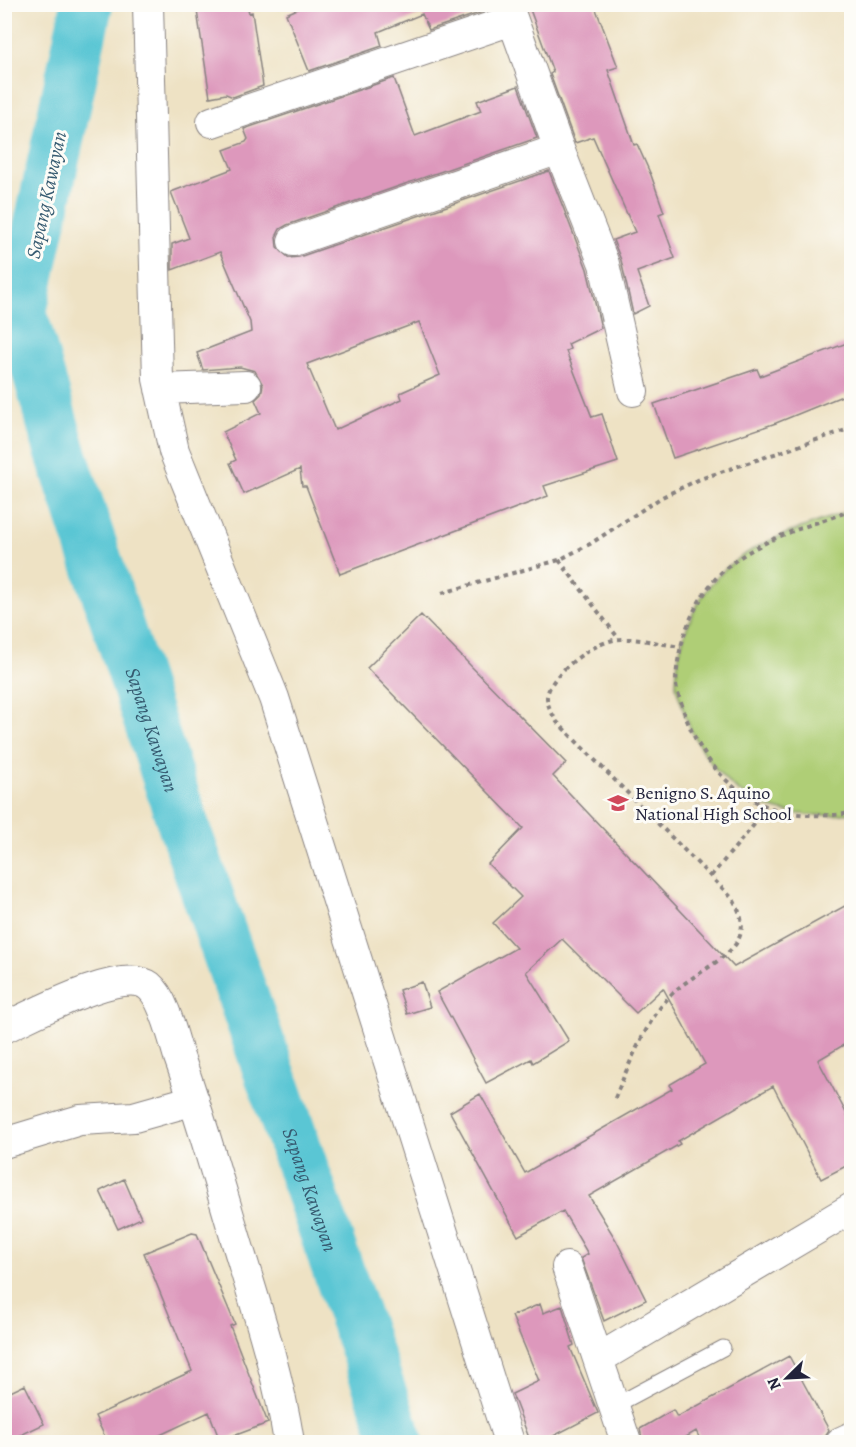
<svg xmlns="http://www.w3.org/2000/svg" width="856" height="1447" viewBox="0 0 856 1447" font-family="Alegreya,serif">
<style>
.grass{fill:#afce76;stroke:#687858;stroke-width:1.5}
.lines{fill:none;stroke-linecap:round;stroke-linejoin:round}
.river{stroke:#5ac6d4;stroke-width:52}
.building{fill:#dd98bc;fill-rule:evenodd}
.lane-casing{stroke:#888280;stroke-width:17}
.street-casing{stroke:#888280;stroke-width:32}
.path{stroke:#888280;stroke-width:4;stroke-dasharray:4.5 4.5;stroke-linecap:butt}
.lane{stroke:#fff;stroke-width:15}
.street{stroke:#fff;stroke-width:30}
.labels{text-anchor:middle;stroke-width:6;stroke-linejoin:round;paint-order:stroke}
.poi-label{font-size:18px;fill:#22223b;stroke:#fdfcf7;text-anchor:start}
.water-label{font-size:20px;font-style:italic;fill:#365b71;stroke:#fdfcf7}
</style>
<rect width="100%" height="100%" fill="#fdfcf7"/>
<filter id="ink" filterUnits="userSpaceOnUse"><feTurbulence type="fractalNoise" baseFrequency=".0167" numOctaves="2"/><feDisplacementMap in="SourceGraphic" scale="12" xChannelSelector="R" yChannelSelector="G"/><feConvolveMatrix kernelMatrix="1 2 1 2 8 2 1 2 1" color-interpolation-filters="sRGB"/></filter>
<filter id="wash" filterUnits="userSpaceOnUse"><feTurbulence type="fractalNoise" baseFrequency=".008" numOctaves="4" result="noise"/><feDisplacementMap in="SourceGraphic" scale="24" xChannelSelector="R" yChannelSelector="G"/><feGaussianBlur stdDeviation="1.35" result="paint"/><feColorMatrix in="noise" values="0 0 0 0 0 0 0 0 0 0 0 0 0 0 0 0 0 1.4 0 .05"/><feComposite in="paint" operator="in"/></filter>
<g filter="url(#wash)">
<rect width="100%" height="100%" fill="#eee2c4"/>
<!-- grass -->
<path class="grass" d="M851,510V813C824,817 797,816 771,808C726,793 694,748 682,705C680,698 676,691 676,683C677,645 692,604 718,576C752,540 807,527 851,510Z"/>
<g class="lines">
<!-- river -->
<path class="river" id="s1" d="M87,4L21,312L60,450L184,827L398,1442"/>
</g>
<g id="blocks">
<!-- building -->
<path class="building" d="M196,4H247L249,13L252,12L263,86L233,97L226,94L210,97Z
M309,4H490L491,9L429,30L422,14L378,32L382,46L309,71L286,14Z
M528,4H594L618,67L608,70L634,145L637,144L651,175L664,212L659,214L675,258L637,272L649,306L633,314L621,260L613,240L635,232L593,137L575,143L550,74L553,72Z
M394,78L415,136L481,111L477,101L518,86L537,138L287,225L280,229L276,237L277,247L289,258L299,257L549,171L587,269L601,328L568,344L570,349L566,351L592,417L602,414L618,462L544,486L548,496L340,574L306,486H302L300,469L244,494L230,463L236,460L223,432L261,413L255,400L261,394L263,385L255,371L240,367L203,370L197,353L251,332L250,322L220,252L172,270V244L189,238L171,192L232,169L224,150L246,142L248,139L244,129ZM419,322L440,375L400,393L402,399L335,430L307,364Z
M852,341V392L776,423L673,458L654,404L757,369L760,376Z
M421,615L566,763L553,776L734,967L852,902V1040L818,1060L852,1124V1163L821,1179L773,1086L678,1141L680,1144L589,1196L616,1240L646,1300L604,1321L581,1258L588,1254L563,1211L518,1236L450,1112L480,1094L525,1173L672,1089L669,1085L705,1064L663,988L636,1013L562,939L526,972L569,1041L533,1063L531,1059L486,1083L437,992L516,948L493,923L521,897L488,864L523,828L367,668Z
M422,982L430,1007L407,1014L399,990Z
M124,1179L141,1218L118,1229L100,1191Z
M192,1233L197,1234L235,1324L230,1326L268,1423L220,1441L209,1412L143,1443H108L95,1416L192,1371L144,1253Z
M540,1304L543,1313L562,1306L574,1345L570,1347L598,1413L540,1443H531L512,1394L539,1381L512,1316Z
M789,1356L829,1430L825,1436L814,1443H702L696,1431L676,1443H643L640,1429L673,1410L677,1417Z
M25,1385L44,1424L4,1443V1395Z"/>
</g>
</g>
<g filter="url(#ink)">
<use href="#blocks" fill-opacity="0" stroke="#888280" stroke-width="1.5"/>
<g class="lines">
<!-- lane casing -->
<g class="lane-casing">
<path id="lane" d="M614,1406L723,1348"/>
</g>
<!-- street casing -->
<g class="street-casing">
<path id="street" d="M148,4L158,379L174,451L274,698L509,1442
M507,4L559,149L604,264L633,391
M212,122L512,20
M293,241L559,149
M160,389L246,386
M4,1028C32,1015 123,966 149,986C164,998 173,1038 179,1057C202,1121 220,1187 240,1253C259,1315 279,1378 289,1442
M4,1143L80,1120L134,1117L194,1100
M567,1267L626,1442
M598,1359L852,1208
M841,1442L852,1437"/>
</g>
<!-- path -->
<path class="path" d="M852,510C807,527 752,540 718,576C692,604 677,645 676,683C676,691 680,698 682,705C694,748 726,793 771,808C797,816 824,817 852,813
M559,560L619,639
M442,593L559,560L590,544L662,497L700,479L852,428
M711,876L769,807
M615,1098C629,1064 649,1014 676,990C692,976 727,959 737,942C746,926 741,914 733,899L557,722C553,715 547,706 547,697C549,673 598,639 621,639C640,638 661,644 681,647"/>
<!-- lane -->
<use href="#lane" class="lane"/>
<!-- street -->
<use href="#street" class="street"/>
</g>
</g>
<!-- icons -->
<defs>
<g id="school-bare" transform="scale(1.62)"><path d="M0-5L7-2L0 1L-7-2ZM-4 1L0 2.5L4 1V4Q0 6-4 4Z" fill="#d1495b" stroke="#fdfcf7" stroke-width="2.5" paint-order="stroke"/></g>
</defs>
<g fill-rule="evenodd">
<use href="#school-bare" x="618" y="803"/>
</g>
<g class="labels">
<!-- poi labels -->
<g class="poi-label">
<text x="635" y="799">Benigno S. Aquino<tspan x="635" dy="21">National High School</tspan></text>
</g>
<!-- water labels -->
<g class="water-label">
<text transform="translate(46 195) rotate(-78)" y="7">Sapang Kawayan</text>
<text dy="7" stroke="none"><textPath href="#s1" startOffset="753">Sapang Kawayan</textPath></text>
<text dy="7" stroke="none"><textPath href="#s1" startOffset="1239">Sapang Kawayan</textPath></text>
</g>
</g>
<!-- margin -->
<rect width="856" height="1447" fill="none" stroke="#fdfcf7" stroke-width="24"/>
<!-- north arrow -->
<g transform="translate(787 1378) rotate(246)" stroke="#fdfcf7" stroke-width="4.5" paint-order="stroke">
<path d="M0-4.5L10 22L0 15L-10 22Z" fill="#22223b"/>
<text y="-9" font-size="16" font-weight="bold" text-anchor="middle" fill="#22223b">N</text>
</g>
</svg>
